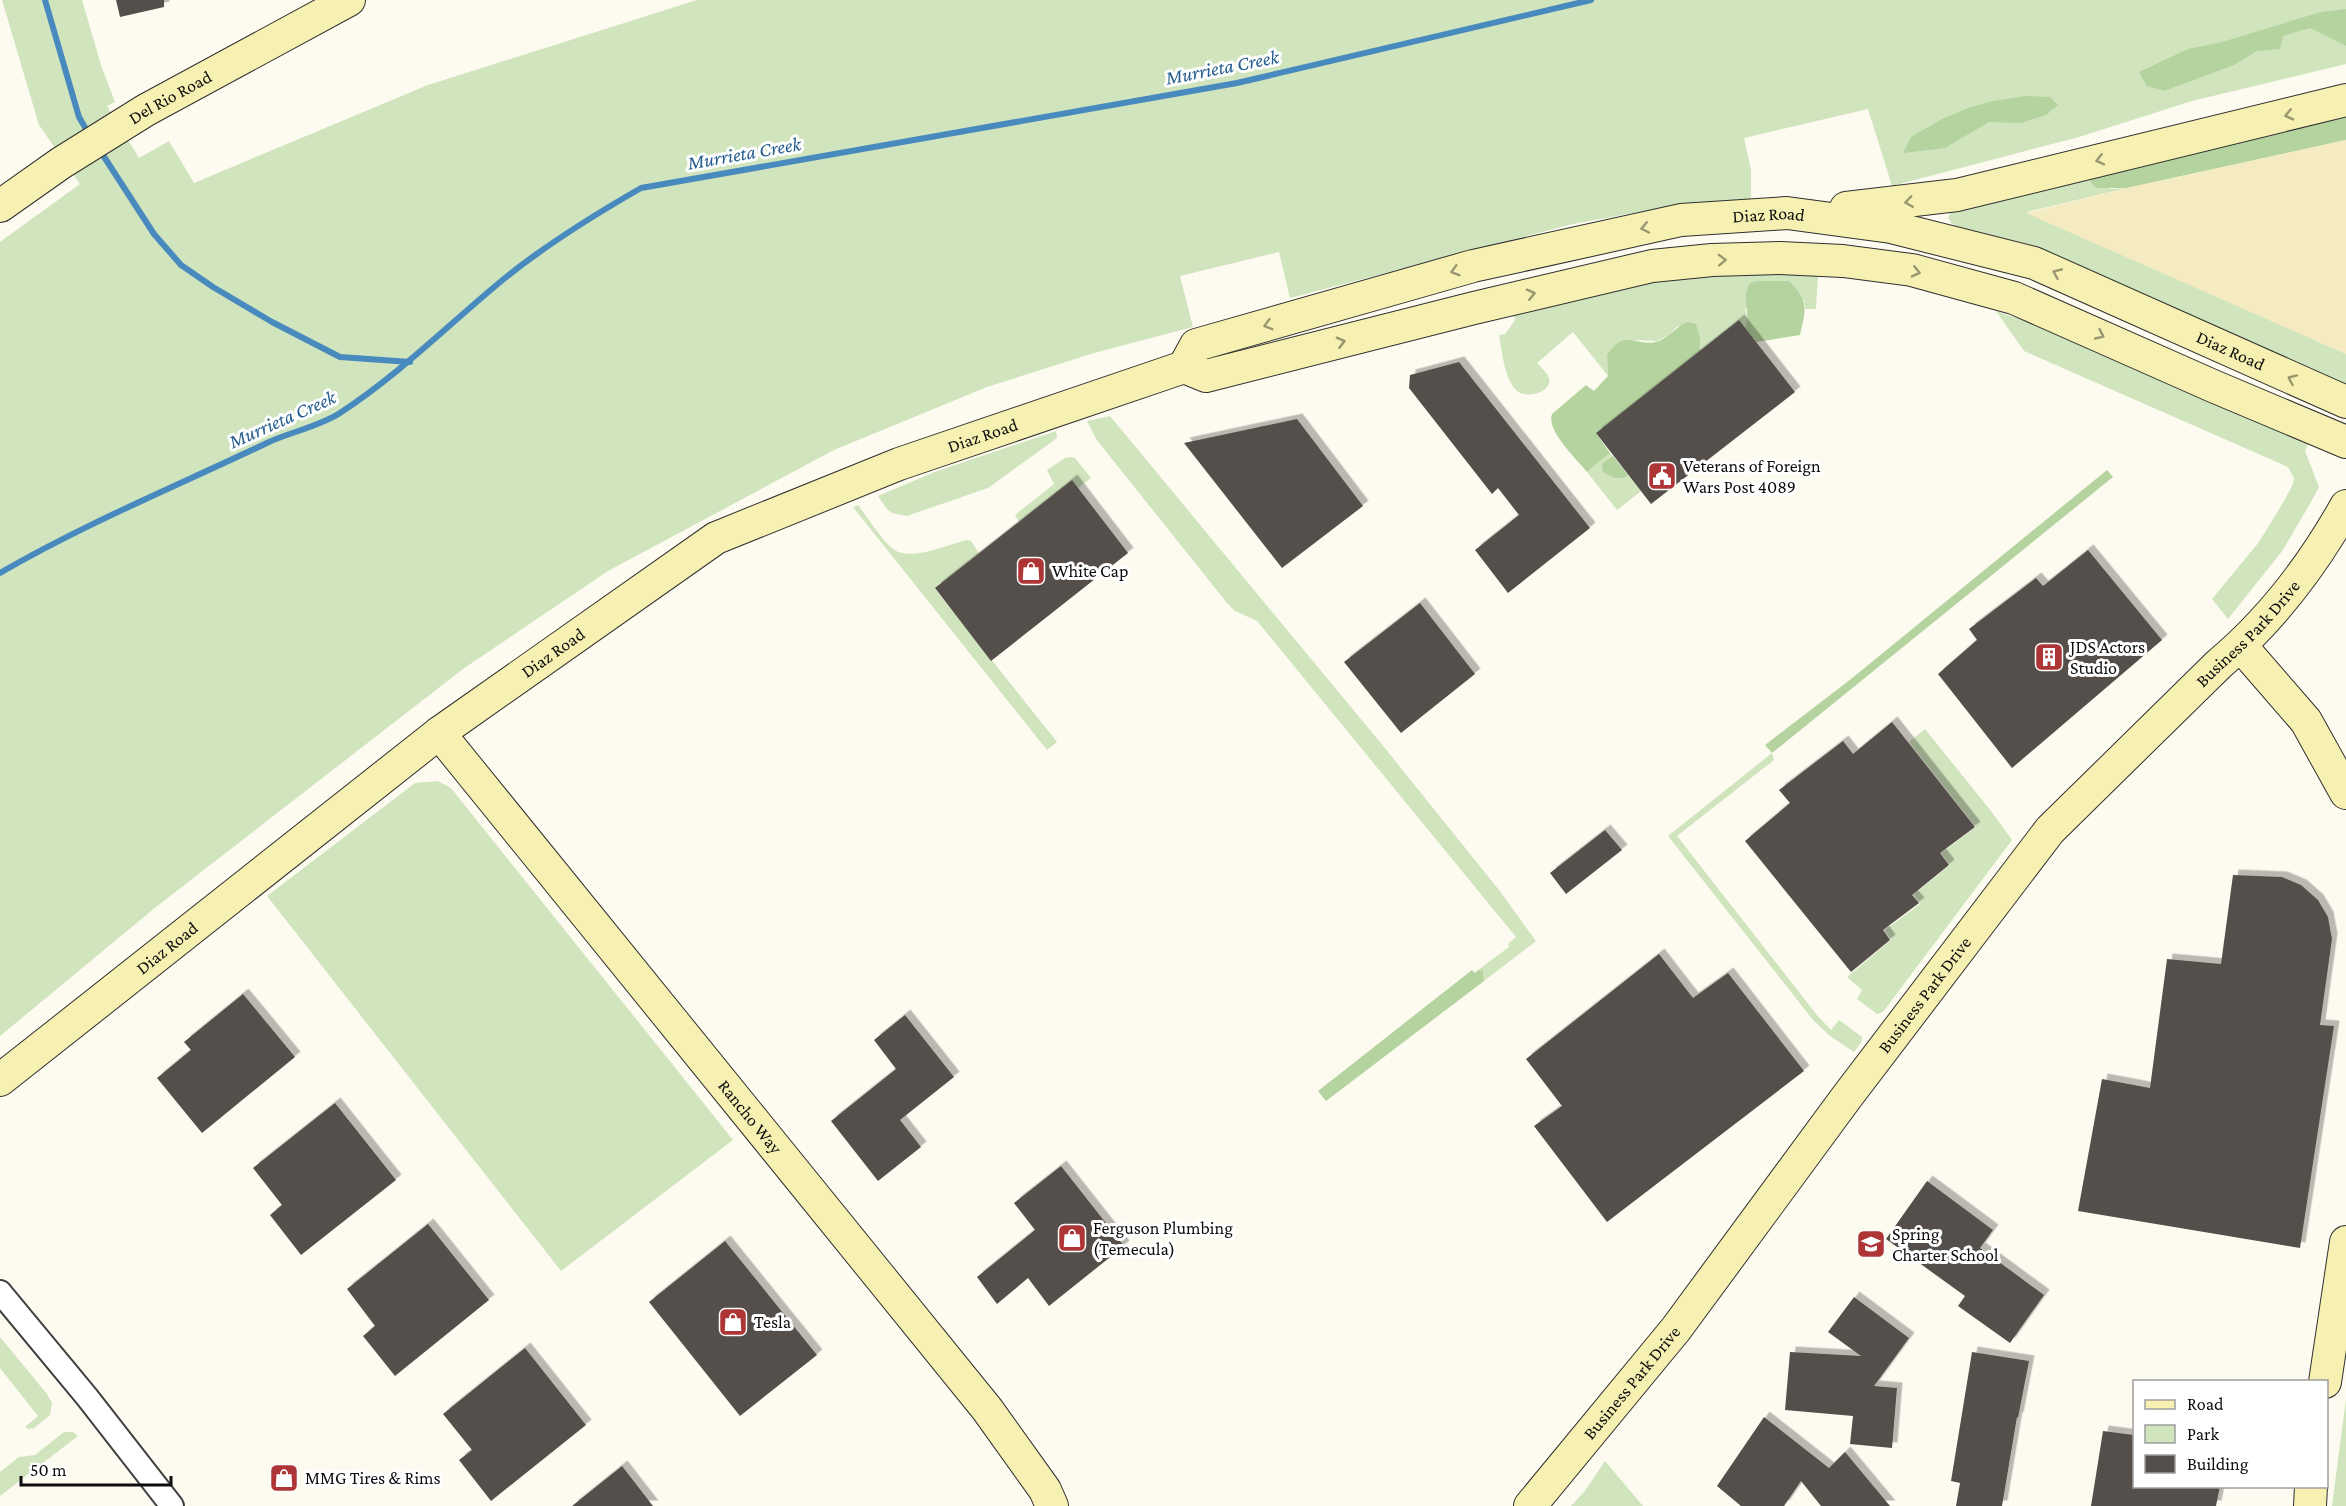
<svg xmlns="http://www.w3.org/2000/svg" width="2346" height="1506" viewBox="0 0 2346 1506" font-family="'Crimson Pro',serif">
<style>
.green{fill:#d0e4bd}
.forest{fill:#b4d39e}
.sand{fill:#f4ebc1}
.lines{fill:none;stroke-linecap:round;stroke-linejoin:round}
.stream{stroke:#498abe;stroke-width:6}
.building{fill:#554f4b;filter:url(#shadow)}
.street-casing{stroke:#404040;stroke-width:26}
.secondary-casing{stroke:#2f2f2f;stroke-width:34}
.street{stroke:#fff;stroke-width:22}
.secondary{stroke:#f6f1b2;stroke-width:32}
.oneway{stroke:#999670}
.labels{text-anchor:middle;stroke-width:6;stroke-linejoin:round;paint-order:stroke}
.street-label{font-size:18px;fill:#0d0d0d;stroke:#fff}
.poi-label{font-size:18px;fill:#0d0d0d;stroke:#fff;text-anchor:start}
.water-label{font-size:20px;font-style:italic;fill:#255d91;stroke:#fff}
</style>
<defs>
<filter id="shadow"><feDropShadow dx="5.5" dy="-5.5" stdDeviation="0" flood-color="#0004"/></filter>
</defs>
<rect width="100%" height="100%" fill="#fdfbf0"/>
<!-- green -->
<path class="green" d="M2,0H82L101,65L115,102L107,106L139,158L169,141L194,183L428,85L697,0H2346V64L2192,101L2079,137L1892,186L1868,109L1744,138L1751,170V203H1688L1573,224L1290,298L1279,252L1180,276L1193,327L1094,353L987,387L834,450L608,571L463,669L156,907L0,1036V242L80,184L39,125Z
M2103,168L2110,189L2127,188L2027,212L2346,354V385L2239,339L2069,261L1999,238L1963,229L1952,224L1948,218L1953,208Z
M1761,273L1818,275L1816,309H1805L1804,300L1745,308L1748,322L1745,328L1739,321L1700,351V338L1678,326L1667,336L1657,341L1630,340L1607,355L1608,376L1573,332L1537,363C1541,367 1547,373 1549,378C1553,392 1526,400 1516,390C1504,377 1502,351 1499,335L1505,334L1515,320L1514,314L1642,282Z
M1996,311L2055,331L2308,444L2305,451L2319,487L2315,495L2283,550L2228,619L2212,599L2259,542L2284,501L2293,484L2294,478L2288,467L2024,351Z
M1110,416L1384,747L1499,890L1536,941L1484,981L1483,972L1478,970L1509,947L1508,944L1516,937L1257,621L1235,611L1227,603L1096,439L1087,421Z
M1056,431L1057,437L1053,441L988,488L907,516L892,513L887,509L878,496L937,471Z
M1610,453L1641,491L1617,510L1587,472Z
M1071,457L1075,458L1091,478L1078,488L1072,481L1019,522L1015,515L1054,484L1047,470L1065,458Z
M858,505C869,519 880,538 893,549C910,562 947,545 966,540L971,541L979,553L935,589L1057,742L1047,750L853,507Z
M1925,729L1991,811L2012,840L1883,1012L1877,1014L1857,999L1862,990L1847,977L1891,940L1885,930L1920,904L1914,894L1950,865L1941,853L1976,827L1909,742Z
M1772,753L1774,760L1677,836L1817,1015L1831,1030L1839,1020L1862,1037L1861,1043L1854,1052L1830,1036L1813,1020L1668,836Z
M438,781L451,788L733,1140L561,1271L267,896L415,783Z
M0,1337L47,1394L52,1403L50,1415L34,1428L28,1429L25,1427L38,1416L0,1368Z
M2346,1399V1506H2332Z
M64,1432H73L78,1436L0,1496V1472L19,1457L35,1455Z
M1605,1461L1643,1506H1571L1584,1492Z"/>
<!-- forest -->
<path class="forest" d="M2346,9V46L2310,28L2283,36L2280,49L2257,51L2234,65L2164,91L2147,86L2139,72L2188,49L2222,42L2321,12Z
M2025,96L2050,97L2058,105L2046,115L2021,123L1989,122L1945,148L1903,153L1911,137L1942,119L1968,108L1993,101Z
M2346,111V140L2127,188H2096L2090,181V175Z
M1758,281H1789C1809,301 1806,309 1800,335L1756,342L1745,328C1752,313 1740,300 1750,283Z
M1687,322L1696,324L1700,338V351L1596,433L1610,453L1587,472C1577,459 1546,431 1552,414L1586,385L1594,391L1608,376L1607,355C1628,326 1635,349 1659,341C1670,336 1676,327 1687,322Z
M1613,456L1628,475L1624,478H1615L1603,472L1602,464Z
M2107,470L2113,477L1772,753L1765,745L1851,679Z
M1472,970L1475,973L1478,970L1483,971L1484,981L1326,1101L1318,1091Z"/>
<!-- sand -->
<path class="sand" d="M2346,140V354L2026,213L2127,188Z"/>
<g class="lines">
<!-- stream -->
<path class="stream" d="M45,0L79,117L90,136
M99,149L154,234L181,265L213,287L272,322L340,357L410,362
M0,573C86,523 179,485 269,442C291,432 320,426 340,413C400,374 450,323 505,278C547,244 594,215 641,188L1237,83L1591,0"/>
</g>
<!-- building -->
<path class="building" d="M116,0H164V7L120,17Z
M1739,320L1795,392L1651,504L1596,433Z
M1459,362L1590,528L1508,593L1475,550L1519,515L1498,488L1492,494L1409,388L1410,375Z
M1297,419L1363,506L1282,568L1184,443Z
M1072,480L1128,553L991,661L935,588Z
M2088,550L2162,640L2012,768L1938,674L1977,640L1969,629L2036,578L2043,586Z
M1420,603L1475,674L1401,733L1344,662Z
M1892,722L1975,827L1940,853L1949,865L1912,895L1919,903L1883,930L1890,940L1851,972L1745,841L1790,803L1779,790L1843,741L1853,754Z
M1605,830L1622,850L1566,894L1550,873Z
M2233,875L2282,877L2301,885L2318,900L2328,917L2332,939L2320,1025L2334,1026L2300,1248L2078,1211L2102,1079L2150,1088L2167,959L2221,964Z
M1659,954L1693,998L1728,973L1804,1071L1607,1222L1534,1126L1562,1106L1526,1059Z
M243,994L295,1057L202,1133L157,1078L191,1050L184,1042Z
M905,1015L954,1077L900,1120L921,1147L878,1181L831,1121L896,1069L874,1040Z
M335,1103L396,1180L301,1255L270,1215L282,1205L253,1168Z
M1061,1166L1124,1246L1049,1306L1028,1278L997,1304L977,1277L1035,1230L1014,1203Z
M1927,1181L1993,1230L1980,1248L2044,1295L2010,1343L1958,1306L1965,1296L1886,1239Z
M428,1224L489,1300L395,1376L363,1336L375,1326L347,1289Z
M725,1241L817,1355L740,1416L649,1302Z
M1854,1297L1909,1338L1874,1386L1897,1388L1892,1448L1850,1444L1853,1416L1785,1410L1790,1352L1861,1356L1828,1332Z
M525,1348L586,1425L491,1501L459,1460L472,1450L443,1414Z
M1972,1352L2029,1361L2018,1418L2017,1417L2002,1506H1956L1960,1483L1951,1481Z
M1764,1417L1829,1468L1845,1452L1890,1506H1821L1801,1481L1784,1506H1741L1717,1486Z
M2103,1431L2134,1435V1486H2220L2216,1506H2091Z
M622,1466L653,1506H572Z"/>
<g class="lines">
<!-- street casing -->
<g class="street-casing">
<path id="street" d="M0,1292L87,1397L172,1506"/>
</g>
<!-- secondary casing -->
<g class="secondary-casing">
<g id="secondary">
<path id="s1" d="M0,206L61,163L146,110L349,0"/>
<path d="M1846,208L1957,195L2346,100"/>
<path id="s2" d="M1184,367L1196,345L1473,266L1681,220L1787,213L1891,227L2034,263L2346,402"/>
<path d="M2241,646L2306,721L2346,793"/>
<path id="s3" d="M439,733L987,1409L1045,1490L1052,1506"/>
<path id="s4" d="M0,1080L439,733L716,538L899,464L1184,367L1206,376L1474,308L1652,266L1712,260L1780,258L1843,261L1912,270L2014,298L2213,386L2346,442"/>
<path d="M2325,1382L2346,1242"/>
<path id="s5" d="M1530,1506L1676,1329L1846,1098L2050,830L2219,664C2270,621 2313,565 2346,506"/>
<path d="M2310,1506L2311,1486"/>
</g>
</g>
<!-- street -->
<use href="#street" class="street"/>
<!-- secondary -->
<use href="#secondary" class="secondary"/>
</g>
<!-- one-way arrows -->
<defs><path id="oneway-chevron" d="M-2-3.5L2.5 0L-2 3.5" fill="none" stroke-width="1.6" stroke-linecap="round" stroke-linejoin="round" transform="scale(1.5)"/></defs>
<g class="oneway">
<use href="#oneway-chevron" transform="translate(2289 115) rotate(167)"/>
<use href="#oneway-chevron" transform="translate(2100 160) rotate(166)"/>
<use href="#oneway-chevron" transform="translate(1909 202) rotate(172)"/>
<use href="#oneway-chevron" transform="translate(1645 228) rotate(168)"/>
<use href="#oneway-chevron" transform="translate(1722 260) rotate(-2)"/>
<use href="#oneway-chevron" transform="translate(1455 271) rotate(164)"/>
<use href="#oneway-chevron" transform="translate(1916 272) rotate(13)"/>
<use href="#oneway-chevron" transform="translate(2057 273) rotate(-156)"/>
<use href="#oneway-chevron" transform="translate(1531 294) rotate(-13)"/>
<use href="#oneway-chevron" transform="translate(1268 325) rotate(164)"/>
<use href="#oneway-chevron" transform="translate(2100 335) rotate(25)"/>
<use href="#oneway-chevron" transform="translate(1341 342) rotate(-14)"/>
<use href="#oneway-chevron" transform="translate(2292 379) rotate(-156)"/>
</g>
<!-- icons -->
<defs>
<g id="civic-square" transform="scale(1.5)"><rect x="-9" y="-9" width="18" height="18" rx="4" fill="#ae3535" stroke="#fff"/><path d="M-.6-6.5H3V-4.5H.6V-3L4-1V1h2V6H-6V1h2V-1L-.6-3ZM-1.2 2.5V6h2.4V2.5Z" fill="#fff"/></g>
<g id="shop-square" transform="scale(1.5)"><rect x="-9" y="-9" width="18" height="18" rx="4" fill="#ae3535" stroke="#fff"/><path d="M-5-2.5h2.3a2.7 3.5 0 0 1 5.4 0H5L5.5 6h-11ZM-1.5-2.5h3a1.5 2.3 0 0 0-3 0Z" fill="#fff"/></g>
<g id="building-square" transform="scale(1.5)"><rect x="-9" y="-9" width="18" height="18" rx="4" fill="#ae3535" stroke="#fff"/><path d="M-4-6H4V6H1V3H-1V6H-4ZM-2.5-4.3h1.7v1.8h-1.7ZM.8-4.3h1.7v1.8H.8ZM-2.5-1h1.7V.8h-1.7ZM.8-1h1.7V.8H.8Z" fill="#fff"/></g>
<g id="school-square" transform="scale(1.5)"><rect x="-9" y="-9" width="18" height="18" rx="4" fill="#ae3535" stroke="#fff"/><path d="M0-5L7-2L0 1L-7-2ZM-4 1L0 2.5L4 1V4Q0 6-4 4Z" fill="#fff"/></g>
</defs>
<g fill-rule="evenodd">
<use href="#civic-square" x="1662" y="476"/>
<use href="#shop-square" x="1031" y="571"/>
<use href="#building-square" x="2049" y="657"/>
<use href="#shop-square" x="1072" y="1238"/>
<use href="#school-square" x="1871" y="1244"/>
<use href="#shop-square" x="733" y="1322"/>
<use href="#shop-square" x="284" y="1478"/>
</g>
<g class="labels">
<!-- street labels -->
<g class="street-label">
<text dy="6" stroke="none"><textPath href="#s1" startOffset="202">Del Rio Road</textPath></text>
<text dy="6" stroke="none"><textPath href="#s2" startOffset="614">Diaz Road</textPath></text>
<text dy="6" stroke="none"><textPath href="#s2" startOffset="1100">Diaz Road</textPath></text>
<text dy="6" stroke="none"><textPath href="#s4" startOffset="1184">Diaz Road</textPath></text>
<text dy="6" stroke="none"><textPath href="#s5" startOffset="1132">Business Park Drive</textPath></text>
<text dy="6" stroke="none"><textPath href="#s4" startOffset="699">Diaz Road</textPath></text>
<text dy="6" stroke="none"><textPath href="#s4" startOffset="213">Diaz Road</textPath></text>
<text dy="6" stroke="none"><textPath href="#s5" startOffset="646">Business Park Drive</textPath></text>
<text dy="6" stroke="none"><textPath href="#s3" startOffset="494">Rancho Way</textPath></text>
<text dy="6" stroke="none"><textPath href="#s5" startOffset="160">Business Park Drive</textPath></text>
</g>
<!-- poi labels -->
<g class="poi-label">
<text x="1683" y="472">Veterans of Foreign<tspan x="1683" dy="21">Wars Post 4089</tspan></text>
<text x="1052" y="577">White Cap</text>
<text x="2070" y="653">JDS Actors<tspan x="2070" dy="21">Studio</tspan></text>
<text x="1093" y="1234">Ferguson Plumbing<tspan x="1093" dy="21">(Temecula)</tspan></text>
<text x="1892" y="1240">Spring<tspan x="1892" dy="21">Charter School</tspan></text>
<text x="754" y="1328">Tesla</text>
<text x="305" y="1484">MMG Tires &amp; Rims</text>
</g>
<!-- water labels -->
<g class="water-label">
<text transform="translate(1222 67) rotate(-11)" y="7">Murrieta Creek</text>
<text transform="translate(744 153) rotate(-10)" y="7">Murrieta Creek</text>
<text transform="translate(282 419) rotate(-24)" y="7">Murrieta Creek</text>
</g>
</g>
<!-- legend -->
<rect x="2133" y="1380" width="195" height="108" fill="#ffffff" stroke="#9e9e9e" stroke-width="1.5"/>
<rect x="2145" y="1400" width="30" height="9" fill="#f6f1b2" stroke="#9e9e9e" stroke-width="1.5"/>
<text x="2187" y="1410" font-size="18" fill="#0d0d0d">Road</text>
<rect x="2145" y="1425" width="30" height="18" fill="#d0e4bd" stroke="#9e9e9e" stroke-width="1.5"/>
<text x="2187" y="1440" font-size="18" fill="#0d0d0d">Park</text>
<rect x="2145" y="1455" width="30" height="18" fill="#554f4b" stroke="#9e9e9e" stroke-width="1.5"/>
<text x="2187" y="1470" font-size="18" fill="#0d0d0d">Building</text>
<!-- scale -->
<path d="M21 1476v9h150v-9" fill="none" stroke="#0d0d0d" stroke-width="3"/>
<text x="30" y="1476" font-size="18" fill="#0d0d0d" stroke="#ffffff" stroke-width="4.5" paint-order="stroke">50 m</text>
</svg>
